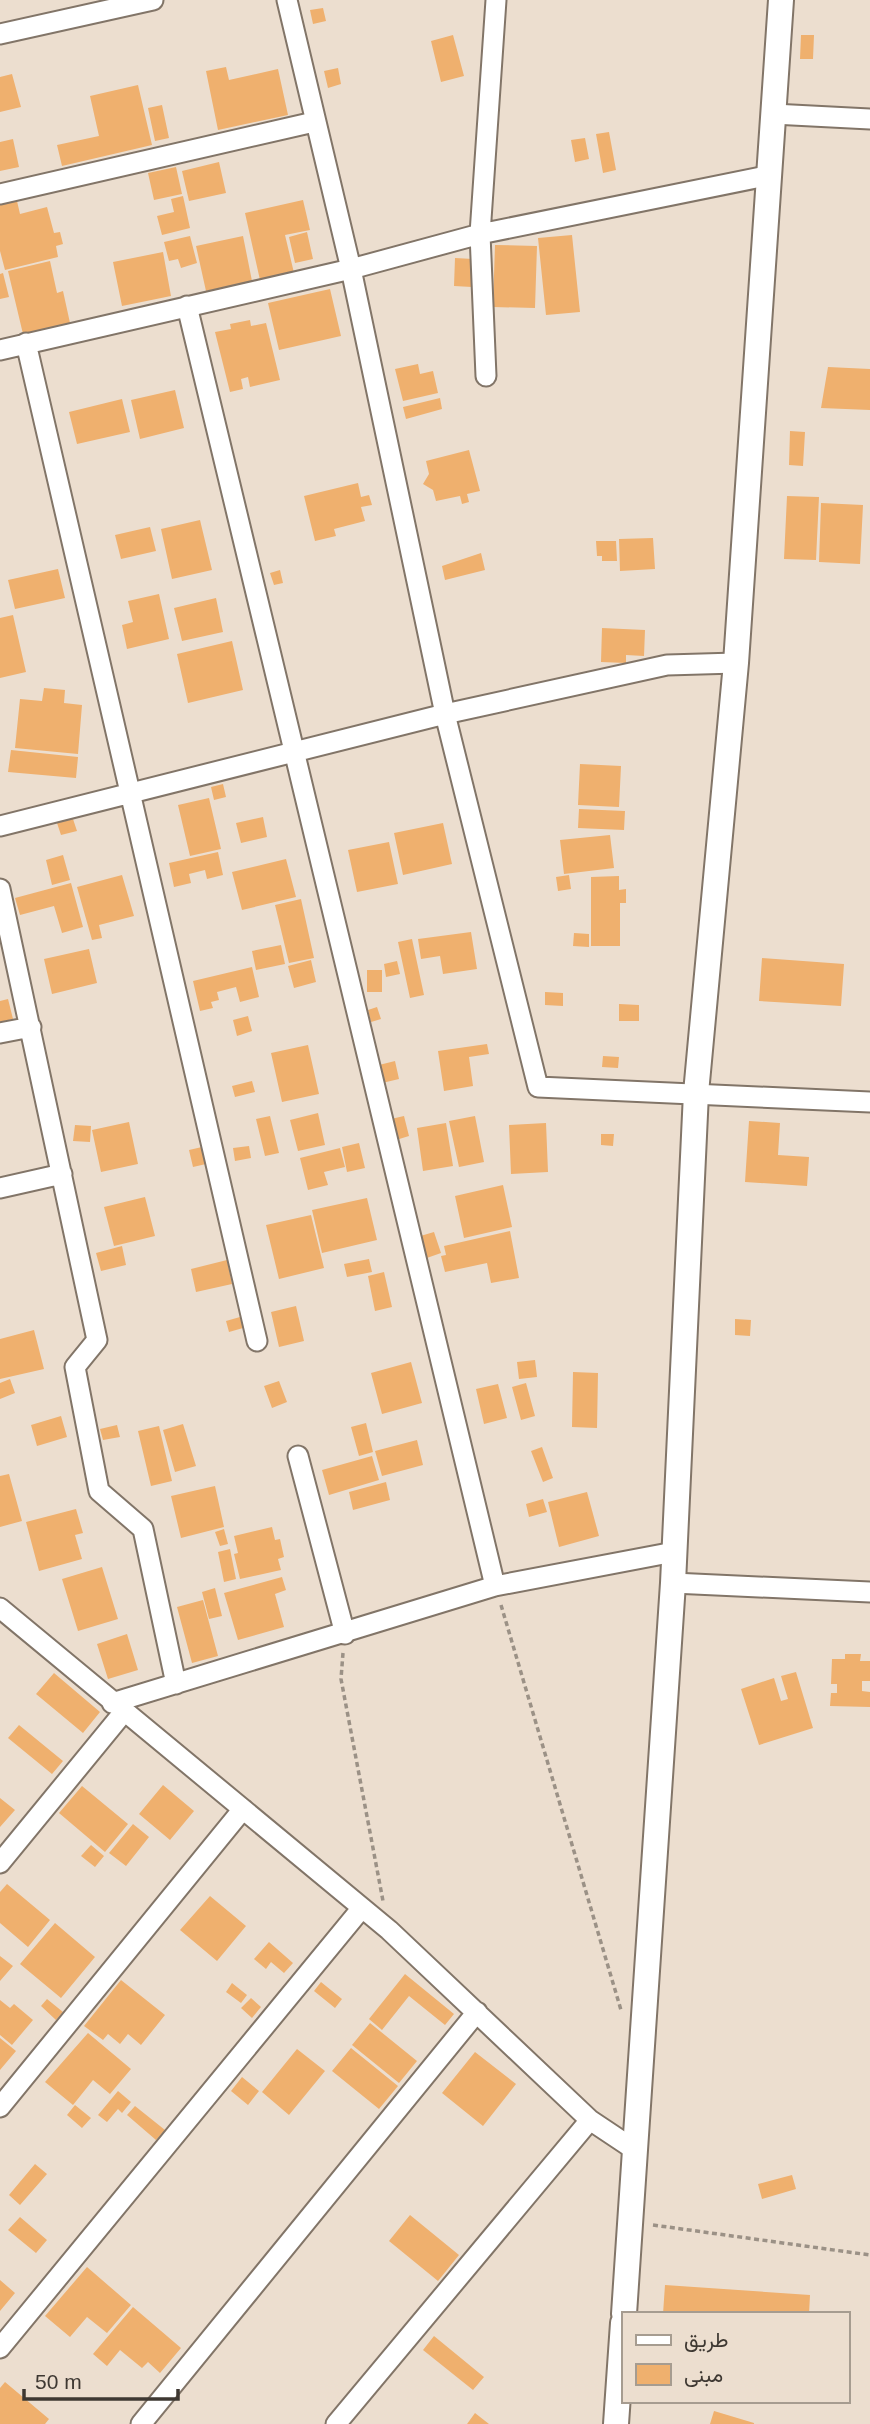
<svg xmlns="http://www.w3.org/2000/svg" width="870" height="2424" viewBox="0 0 870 2424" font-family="Arial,Vazirmatn,sans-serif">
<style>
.building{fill:#efb06e}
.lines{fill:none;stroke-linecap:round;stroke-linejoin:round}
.minor-casing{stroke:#827568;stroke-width:23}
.tertiary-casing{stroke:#827568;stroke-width:28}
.path{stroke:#9b9186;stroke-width:3.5;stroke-dasharray:5 3.5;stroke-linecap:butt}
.minor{stroke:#fff;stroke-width:19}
.tertiary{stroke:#fff;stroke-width:24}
</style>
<rect width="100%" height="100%" fill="#ecdecf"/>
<!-- building -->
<path class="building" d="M323,8L326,21L313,24L310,10Z
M453,35L464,76L441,82L431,41Z
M801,35H814L813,59H800Z
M226,67L229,80L278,69L288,115L218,130L206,71Z
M338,68L341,84L328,88L324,71Z
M12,74L21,107L0,112V77Z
M138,85L152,145L62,166L57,145L99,136L90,96Z
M162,105L169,138L155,141L148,108Z
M609,132L616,170L603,173L596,134Z
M585,138L589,159L575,162L571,140Z
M13,139L19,167L0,171V142Z
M219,162L226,193L189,201L182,171Z
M176,167L182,194L154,200L148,173Z
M183,196L190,228L162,235L157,216L174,212L171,199Z
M303,200L310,230L285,235L294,273L260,280L245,213Z
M17,201L20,214L47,207L54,233L60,232L63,244L56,246L58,257L5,270L0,251V205Z
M307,232L313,259L295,263L289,237Z
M572,235L580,312L546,315L538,238Z
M190,236L197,263L181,268L178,259L169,261L164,242Z
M243,236L252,281L206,291L196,246Z
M495,245L537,246L535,308L493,307Z
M163,252L171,296L122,306L113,262Z
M455,258L473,259L472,287L454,286Z
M50,261L57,293L63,291L70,323L23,334L8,271Z
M3,273L9,297L0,299V274Z
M330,289L341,336L279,350L268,303Z
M250,320L251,326L266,323L280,380L250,387L248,377L241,379L243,389L230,392L215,332L231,329L230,324Z
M418,364L420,374L433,371L438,393L403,401L395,369Z
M828,367L870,369V410L821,408Z
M175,390L184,428L140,439L131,400Z
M440,398L442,409L406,419L403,407Z
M122,399L130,432L77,444L69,412Z
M790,431L805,432L803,466L789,465Z
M469,450L480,491L467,494L469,502L462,504L460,496L436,501L433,490L423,484L429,474L426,461Z
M358,483L361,497L369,495L372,505L361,507L365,521L334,529L336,536L315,541L304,496Z
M787,496L819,497L816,560L784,559Z
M821,503L863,505L860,564L819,562Z
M200,520L212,570L172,579L161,529Z
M150,527L156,551L121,559L115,535Z
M653,538L655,569L620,571L619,539Z
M596,541H616L617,561H602V556H597Z
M481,553L485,570L445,580L442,566Z
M58,569L65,598L15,609L8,580Z
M280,570L283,583L274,585L270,573Z
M159,594L169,639L127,649L122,625L133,622L128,601Z
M216,598L223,632L182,641L174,608Z
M13,615L26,672L0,678V618Z
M602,628L645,630L644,656L626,655V663L601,662Z
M232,641L243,690L188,703L177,654Z
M44,688L65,690L64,703L82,705L78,754L15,748L20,699L42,701Z
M11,750L78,757L76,778L8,772Z
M580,764L621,766L619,807L578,805Z
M223,784L226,797L214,800L211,787Z
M209,798L221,849L190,856L178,805Z
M579,809L625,811L624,830L578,828Z
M263,817L267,837L241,843L236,823Z
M73,819L77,831L61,835L57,823Z
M443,823L452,864L403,875L394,833Z
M610,835L614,868L564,874L560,840Z
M389,842L398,884L357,892L348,850Z
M218,852L223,875L207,879L205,870L189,874L191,883L174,887L169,863Z
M63,855L70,880L52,885L46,860Z
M286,859L296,897L242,910L232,872Z
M122,875L134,916L99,925L102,938L92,940L77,887Z
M569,875L571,889L558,891L556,877Z
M619,876V890L626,889V903H620V946H591V877Z
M71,883L83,927L62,933L54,906L20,915L15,898Z
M301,899L314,958L289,963L275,905Z
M471,932L477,969L443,974L440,956L421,959L418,939Z
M574,933L589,934V947L573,946Z
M412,939L424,995L410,998L398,942Z
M281,945L285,964L256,970L252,951Z
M89,949L97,983L52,994L44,959Z
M762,958L844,964L841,1006L759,1001Z
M311,960L316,982L294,988L288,966Z
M397,961L400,974L386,977L384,964Z
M252,967L259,997L240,1002L236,987L217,992L219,1000L211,1002L213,1008L200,1011L193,981Z
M367,970H382V992H367Z
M545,992L563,993V1006L545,1005Z
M8,999L13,1019L0,1022V1001Z
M619,1004L639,1005V1021H619Z
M377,1007L381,1019L371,1022L368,1010Z
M248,1016L252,1031L237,1036L233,1020Z
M487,1044L489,1054L469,1057L473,1086L444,1091L438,1051Z
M308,1045L319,1094L282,1102L271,1053Z
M603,1056L619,1057L618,1068L602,1067Z
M395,1061L399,1079L382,1083L379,1065Z
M252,1081L255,1092L235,1097L232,1086Z
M318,1113L325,1145L298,1151L290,1120Z
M270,1116L279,1153L265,1156L256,1119Z
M404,1116L409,1136L396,1140L391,1119Z
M475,1116L484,1162L459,1167L449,1121Z
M749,1121L780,1123L778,1155L809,1157L807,1186L745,1182Z
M129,1122L138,1164L101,1172L92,1130Z
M446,1123L453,1166L423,1171L417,1128Z
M546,1123L548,1172L511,1174L509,1125Z
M75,1125L91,1126L90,1142L73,1141Z
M601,1134H614L613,1146L601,1145Z
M359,1143L365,1168L347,1172L342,1147Z
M249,1146L251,1158L235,1161L233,1148Z
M202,1147L206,1164L193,1167L189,1150Z
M340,1148L345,1167L324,1172L328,1185L308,1190L300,1158Z
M503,1185L512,1227L464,1238L455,1196Z
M145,1197L155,1236L114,1246L104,1207Z
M367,1198L377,1240L322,1253L312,1210Z
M311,1215L324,1268L279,1279L266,1225Z
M510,1231L519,1278L491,1283L487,1263L445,1272L441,1256L446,1255L444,1246Z
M434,1232L441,1253L424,1259L417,1237Z
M122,1246L126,1265L101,1271L96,1253Z
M369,1259L372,1272L347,1277L344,1264Z
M227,1260L232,1284L196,1292L191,1269Z
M384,1272L392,1307L375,1311L368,1276Z
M296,1306L304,1341L279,1347L271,1312Z
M240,1317L243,1328L229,1332L226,1321Z
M735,1319L751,1320L750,1336L735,1335Z
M34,1330L44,1369L0,1379V1339Z
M535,1360L537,1377L519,1379L517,1362Z
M411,1362L422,1403L382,1414L371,1373Z
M573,1372L598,1373L597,1428L572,1427Z
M10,1379L15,1393L0,1399V1383Z
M279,1381L287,1402L272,1408L264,1386Z
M526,1383L535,1416L521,1420L512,1387Z
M498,1384L507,1418L484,1424L476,1389Z
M61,1416L67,1437L37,1446L31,1425Z
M366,1423L373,1452L359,1456L351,1427Z
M183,1424L196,1466L175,1472L163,1430Z
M117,1425L120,1437L103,1440L100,1429Z
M159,1426L172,1481L151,1486L138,1431Z
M417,1440L423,1465L382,1476L375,1451Z
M542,1447L553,1478L543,1482L531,1451Z
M372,1456L379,1480L329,1495L322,1470Z
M9,1474L22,1521L0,1527V1476Z
M386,1482L390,1500L353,1510L349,1492Z
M215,1486L224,1527L181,1538L171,1496Z
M587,1492L599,1536L559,1547L548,1502Z
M543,1499L547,1512L529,1517L526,1504Z
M76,1509L83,1533L75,1535L82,1559L39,1571L26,1522Z
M272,1527L275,1540L280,1539L284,1557L278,1559L281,1570L240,1579L234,1554L238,1553L234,1536Z
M224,1529L228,1544L220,1546L215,1532Z
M230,1549L236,1579L224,1582L218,1552Z
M102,1567L118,1619L78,1631L62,1579Z
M282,1577L286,1590L275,1594L284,1627L238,1640L224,1593Z
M215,1588L222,1616L209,1619L202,1592Z
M203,1600L218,1656L192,1663L177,1607Z
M127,1634L138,1670L108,1679L97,1644Z
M845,1654H861L860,1661H870V1681H862V1691L870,1692V1707L830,1706L831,1693H837V1684H831L832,1659H845Z
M796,1672L813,1728L759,1745L741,1689L774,1678L781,1701L788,1699L781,1676Z
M54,1673L100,1712L83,1733L36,1694Z
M19,1725L63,1761L52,1774L8,1738Z
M163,1785L194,1811L170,1840L139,1814Z
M82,1786L128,1824L105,1852L59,1813Z
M0,1798L15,1810L0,1827Z
M133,1824L149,1837L126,1866L109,1853Z
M91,1845L104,1856L95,1867L81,1856Z
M7,1884L50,1920L28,1947L0,1923V1892Z
M210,1896L246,1926L217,1961L180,1930Z
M55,1923L95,1957L61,1998L20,1964Z
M269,1942L293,1963L284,1973L271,1962L266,1969L254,1959Z
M0,1956L13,1966L0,1981Z
M405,1974L454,2014L445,2025L409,1996L382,2030L369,2019Z
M121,1980L165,2015L141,2045L128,2034L120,2044L108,2034L103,2040L84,2026Z
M321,1982L342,1999L335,2008L314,1991Z
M232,1983L247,1995L241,2003L226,1992Z
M251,1998L261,2007L252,2018L241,2008Z
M47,1999L63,2012L56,2020L41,2006Z
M0,2000L10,2008L14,2004L33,2020L12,2045L0,2035Z
M370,2023L417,2061L399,2083L352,2045Z
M88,2033L131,2069L110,2094L93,2080L73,2105L45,2082Z
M0,2038L16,2051L0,2070Z
M351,2048L398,2086L379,2109L332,2071Z
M297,2049L325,2071L289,2115L262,2092Z
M475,2052L516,2084L483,2126L442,2093Z
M242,2077L259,2091L248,2105L231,2091Z
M118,2091L131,2102L122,2113L118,2109L107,2122L98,2115Z
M75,2105L91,2118L82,2128L67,2115Z
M135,2106L165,2130L156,2140L127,2115Z
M35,2164L47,2174L20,2205L9,2195Z
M792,2175L796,2189L762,2199L758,2184Z
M410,2215L459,2255L438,2281L389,2241Z
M20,2217L47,2240L36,2253L8,2230Z
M87,2267L131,2305L107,2333L87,2317L70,2337L45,2316Z
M0,2280L15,2293L0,2311Z
M665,2285L810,2295L809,2314H663Z
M133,2307L181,2348L160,2373L148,2362L142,2368L120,2350L107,2366L93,2354Z
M434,2336L484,2377L473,2390L423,2350Z
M5,2382L49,2419L45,2424H0V2388Z
M714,2411L754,2423V2424H710Z
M475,2413L489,2424H467Z"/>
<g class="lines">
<!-- minor casing -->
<g class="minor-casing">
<path id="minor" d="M287,0L351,269L445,714L538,1087L870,1102
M0,34L153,0
M773,114L870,119
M0,194L314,122
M187,306L495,1586
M26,343L257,1341
M0,350L351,269L480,234L771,175
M486,376L480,234L496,0
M0,826L445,714L667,665L736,663
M0,889L97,1340L75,1367L99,1491L143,1529L176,1684
M0,1033L31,1027
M0,1188L62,1174
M298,1456L345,1634
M673,1583L870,1592
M0,1608L389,1930L590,2120L635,2150
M112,1703L495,1586L674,1552
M0,1863L123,1713
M0,2107L243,1809
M0,2348L361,1909
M141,2424L477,2012
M336,2424L590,2120"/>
</g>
<!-- tertiary casing -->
<g class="tertiary-casing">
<path id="tertiary" d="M624,2314L673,1583L696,1093L736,663L781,0
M616,2424L623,2323"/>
</g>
<!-- path -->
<path class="path" d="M501,1605L621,2010
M343,1653L341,1679L383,1901
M653,2225L870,2255"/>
<!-- minor -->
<use href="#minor" class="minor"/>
<!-- tertiary -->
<use href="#tertiary" class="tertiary"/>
</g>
<!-- legend -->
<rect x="622" y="2312" width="228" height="91" fill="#ecdecf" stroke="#a69c90" stroke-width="2"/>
<rect x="636" y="2335" width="35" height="10" fill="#ffffff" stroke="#a69c90" stroke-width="2"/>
<text x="684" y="2347" font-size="21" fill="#3e3832">طريق</text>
<rect x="636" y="2364" width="35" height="21" fill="#efb06e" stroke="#a69c90" stroke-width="2"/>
<text x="684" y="2382" font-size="21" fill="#3e3832">مبنى</text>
<!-- scale -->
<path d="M24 2389v10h154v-10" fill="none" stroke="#3e3832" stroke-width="3.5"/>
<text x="35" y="2389" font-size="21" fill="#3e3832" stroke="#ecdecf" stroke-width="5" paint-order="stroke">50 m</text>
</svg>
